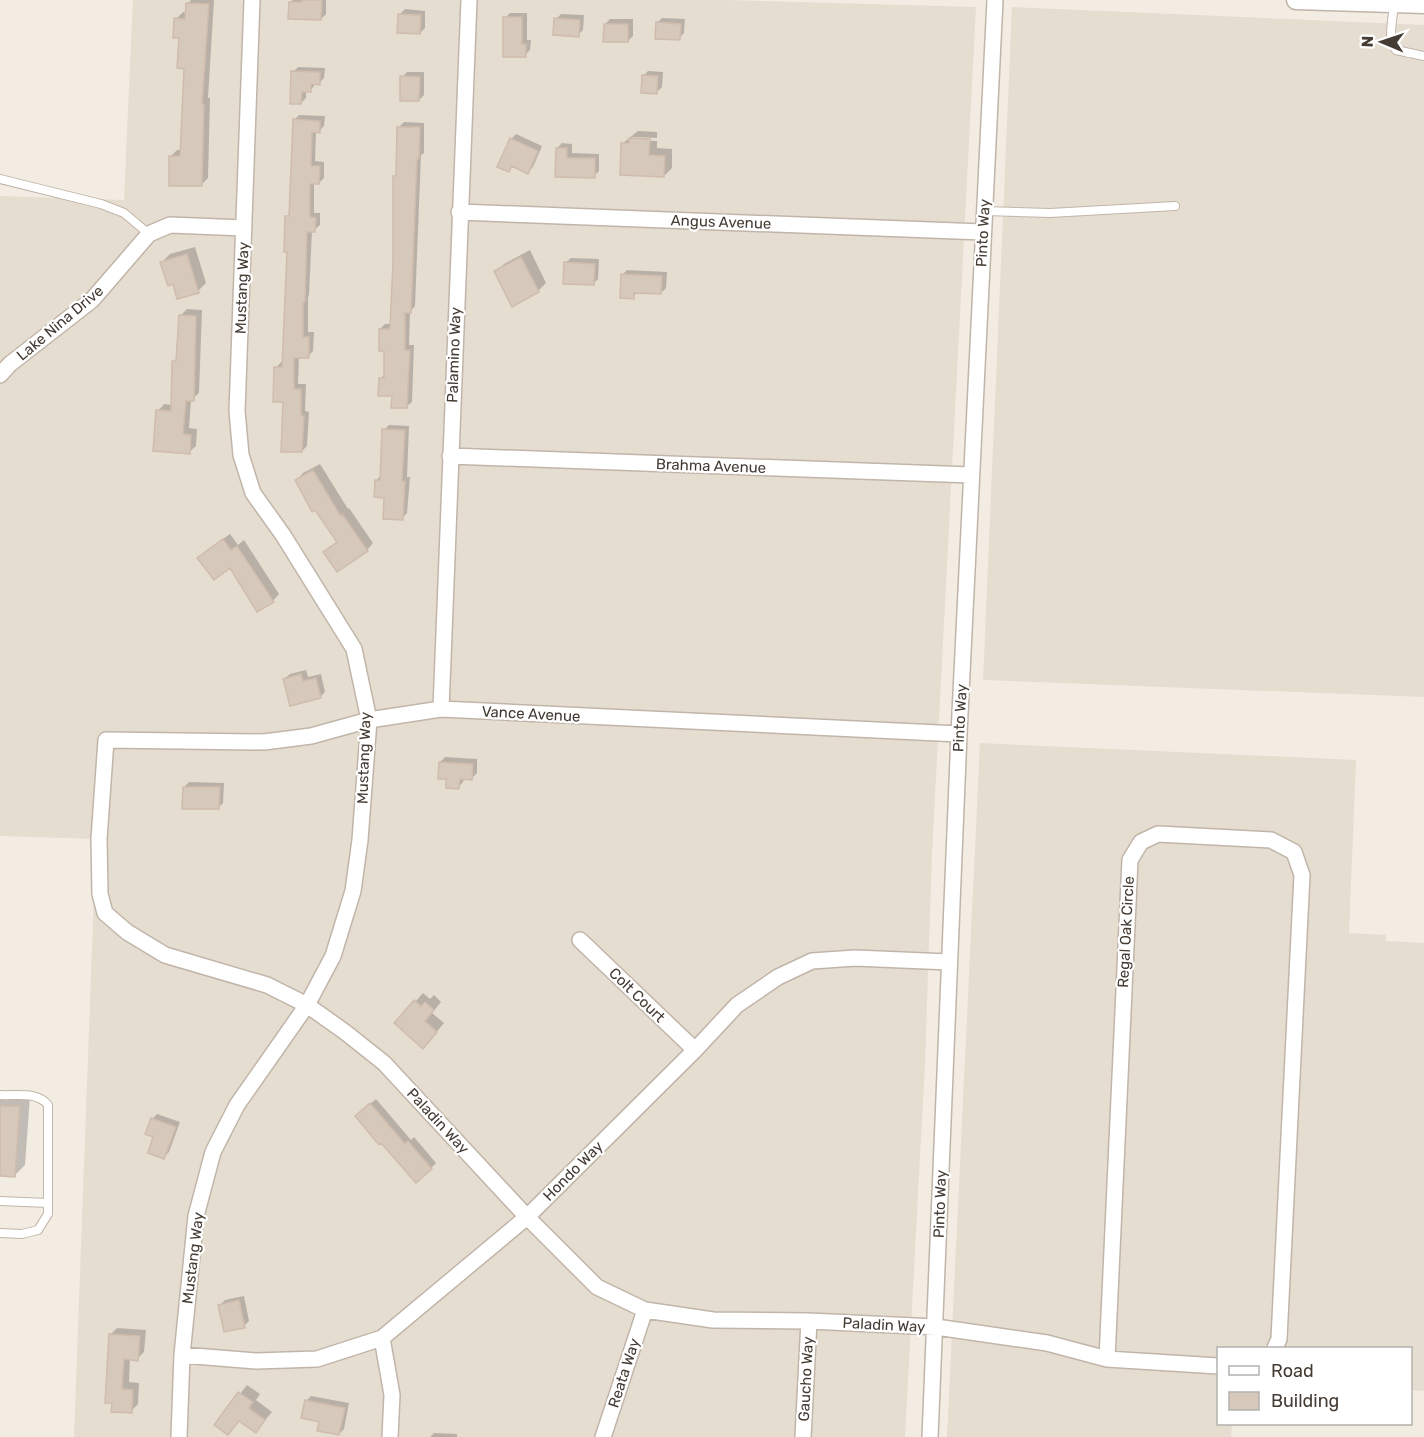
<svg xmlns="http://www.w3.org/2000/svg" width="1424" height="1437" viewBox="0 0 1424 1437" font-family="Rubik,sans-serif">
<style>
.residential{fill:#e6ddd1}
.shadow{fill:#0003}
.building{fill:#d7c8bc;stroke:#cfbcac;stroke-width:1.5}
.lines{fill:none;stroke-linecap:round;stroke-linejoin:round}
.service-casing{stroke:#c1b5a9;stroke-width:10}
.minor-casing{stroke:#c1b5a9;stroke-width:18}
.tertiary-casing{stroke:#c1b5a9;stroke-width:21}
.service{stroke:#fff;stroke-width:8}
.minor{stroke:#fff;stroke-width:15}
.tertiary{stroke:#fff;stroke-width:18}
.labels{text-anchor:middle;stroke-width:4.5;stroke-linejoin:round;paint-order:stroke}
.street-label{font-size:15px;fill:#443b33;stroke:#fff}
</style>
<rect width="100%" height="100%" fill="#f2ece3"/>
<!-- residential -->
<path class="residential" d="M133,0H727L976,7L932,854L925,1064L905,1437H74L96,839L0,836V196L124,200Z
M1012,7L1424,25V697L983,680Z
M980,743L1356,760L1349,933L1386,935V941L1424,943V1391L1411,1390L1410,1348H1218V1424H1232L1231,1437H947Z"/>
<!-- shadow -->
<path class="shadow" d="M191,0H214L208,98H210L208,178L201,185L170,157L177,150H182L185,67L176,19L183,12L187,13L188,3Z
M293,0H326V14L321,19L290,2Z
M405,9L425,11V28L420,33L400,14Z
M510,13H527V40H531L530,50L525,55L505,18Z
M561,14L584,15L583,30L578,35L556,19Z
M662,18L685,19L684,33L679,39L657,23Z
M610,19H633V36L628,41L605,24Z
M298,67L325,68L324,78L319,83H316L310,91H306V98L301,103L293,72Z
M648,71L663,72L662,87L657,92L643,76Z
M407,72H424V95L419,100L402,77Z
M299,115L325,116L324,126L319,131H316L315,161L324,162V178L319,183H314V213H320V225L314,230H312L309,295L308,297V332H314L313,351L308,356H299L298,384H306L305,411L309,412L307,446L302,451L284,401L276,368L281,362H284L288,250L287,217L291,212L294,120Z
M404,122L424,123V153L421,155L415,306L410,312L409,345H414L412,402L406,407L380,379L385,374V349L380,329L385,324H391L395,262L394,177L398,173L399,127Z
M638,131L657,132V138L633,137L630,140L657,141V148L672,149V168L664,176L623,143Z
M516,134L542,146L533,167L528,172L514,165L509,170L511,139Z
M562,143L572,144V153L599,154V171L594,176H557V148Z
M195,247L206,283L198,291L174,283L162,262L170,254Z
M530,250L546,283L538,291L496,272L504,264Z
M571,258L599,259L598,279L593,284L565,263Z
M627,270L667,272L666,288L661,293L638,292L633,297L622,275Z
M187,309L202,310L199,393L191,400L189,428L197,429L196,446L189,452L158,411L164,404L173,405L174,362L178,358L180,316Z
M389,425L409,426L407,477H410L407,513L402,518L376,480L382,475L384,430Z
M320,464L348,509L349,508L373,543L367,550L325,552L338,541L297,480L303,473Z
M230,534L238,545L244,540L279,594L273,601L231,566L206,551Z
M306,670L308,677L321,674L325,692L320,697L284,679L290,674Z
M445,757L477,759V773L472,778H464L463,782L458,788L448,778L440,762Z
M189,782L224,783L223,803L218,808L184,787Z
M423,993L430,999L434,995L441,1002L432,1013L444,1023L431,1039L396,1023Z
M0,1095L30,1096L25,1165L15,1175H0Z
M376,1099L411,1140L414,1137L436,1163L431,1168L362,1111Z
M157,1114L180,1122L169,1152L164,1157L155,1137L152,1119Z
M244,1296L249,1321L244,1326L220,1305L225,1300Z
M117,1328L146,1330L144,1352L137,1359L130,1358L129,1382L139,1383L138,1404L131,1411L113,1410L110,1335Z
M247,1385L260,1394L256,1400L272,1412L256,1431L240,1420L228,1433L216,1424Z
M311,1396L349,1403L344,1429L339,1434L320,1420L306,1401Z
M434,1433L457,1434V1437H430Z"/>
<!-- building -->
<path class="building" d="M302,0H322L321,20L288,19L289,2H302Z
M186,3L209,4L202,104H204L202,186H169V156H180L184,69L177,68L179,38H173L174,18L185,19Z
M398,14L421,15L420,34L397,33Z
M503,17H522V44H526V57H503Z
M554,18L580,20L579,37L553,35Z
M656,22L681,24L680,40L655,39Z
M604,24H628V42H603Z
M291,71L320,72V85L311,84V92H302L301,104H290Z
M642,75L658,76L657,94L641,93Z
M400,76L420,77L419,101H400Z
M293,119L320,121V133L312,132L311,166H320L319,184H310V217L316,218L315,232H307L305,302H303V337H309V358H294V389H301V416H304L302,452H281L283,402H273L274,367H282L287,252H284L285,216H289Z
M397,127H420L419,159H417L411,313H405V350H410L407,408H391L392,396H378L379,378H384V351H379V329H390L393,261V176H396Z
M510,138L538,151L528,174L512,166L509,172L497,167Z
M629,138L650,139L649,155L665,156L664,177L620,175L621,143H629Z
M556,148H567V158H595V178L555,177Z
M187,254L199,293L177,299L173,284L168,286L160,262Z
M521,257L539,292L512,307L494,271Z
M564,262L595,264L594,285L563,284Z
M621,274L662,276L661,294L634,293V299L620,298Z
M179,315L196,316L194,401H186L183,434L191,435L190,454L153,451L156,410L171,411L172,361H176Z
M382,429L405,430L402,481H405L403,520L383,519L384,498L374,497L375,480H380Z
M313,470L340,515L342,514L368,551L337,572L323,552L337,542L315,510L312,512L295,480Z
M223,539L231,550L237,546L274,602L257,612L230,568L214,580L197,558Z
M301,674L303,681L316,678L321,698L290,706L283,679Z
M439,762L473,764L472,780L460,779L459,789L446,788V779H438Z
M183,787H220L219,809H182Z
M414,1000L421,1006L425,1002L434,1010L425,1021L437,1032L423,1049L394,1023Z
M370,1103L405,1144L408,1141L432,1169L416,1183L381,1143L379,1145L355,1116Z
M0,1106H20L15,1177L0,1176Z
M151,1118L176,1127L164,1159L148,1153L153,1137L145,1134Z
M239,1300L245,1328L224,1332L218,1305Z
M109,1334L140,1336L138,1361L124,1359L122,1389L133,1390L132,1413L111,1412L112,1403H105Z
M238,1392L253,1402L249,1408L265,1420L256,1433L239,1421L228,1435L214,1425Z
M305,1400L345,1408L339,1435L317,1431L319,1422L301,1418Z"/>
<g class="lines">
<!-- service casing -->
<g class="service-casing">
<path id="service" d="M1394,4C1393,19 1387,38 1396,50L1424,56
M0,179L101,204L124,213L149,234
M984,211L1050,213L1175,206
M0,1095C16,1096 37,1091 48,1105V1214L38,1230L22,1234L0,1233
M0,1201L48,1203"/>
</g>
<!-- minor casing -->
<g class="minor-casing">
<path id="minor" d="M459,212L983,232
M0,375L10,364L92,300L149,234L170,225L244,228
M450,456L971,475
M441,709L469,0
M959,734L441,709L369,720L311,736L264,742L106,740L99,839L100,894L105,913L127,932L165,955L267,985L307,1005L345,1032L384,1063L527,1217L597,1287L645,1310L713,1320L809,1321L936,1327L1047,1343L1107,1359L1218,1366
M580,940L695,1050
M382,1338L392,1395L390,1437
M182,1355L256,1361L317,1359L382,1338L527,1217L695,1050L737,1005L778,977L812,961L855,958L949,962
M1107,1359L1130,860L1141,842L1158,834L1271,840L1294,852L1302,875L1279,1339L1275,1348
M179,1437L182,1355L196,1216L213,1152L237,1105L307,1005L333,956L353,891L360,840L369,720L354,649L283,535L253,493L241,455L237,411L252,0
M603,1437L645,1310
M803,1437L809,1321
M930,1437L959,734L995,0"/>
</g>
<!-- tertiary casing -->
<g class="tertiary-casing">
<path id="tertiary" d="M1296,0L1424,4"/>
</g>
<!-- service -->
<use href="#service" class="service"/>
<!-- minor -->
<use href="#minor" class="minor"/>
<!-- tertiary -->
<use href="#tertiary" class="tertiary"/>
</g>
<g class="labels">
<!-- street labels -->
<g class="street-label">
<text transform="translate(721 222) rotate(2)" y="5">Angus Avenue</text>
<text transform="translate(983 233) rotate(-87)" y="5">Pinto Way</text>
<text transform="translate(242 288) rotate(-88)" y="5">Mustang Way</text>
<text transform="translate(60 323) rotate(-40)" y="5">Lake Nina Drive</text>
<text transform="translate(454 355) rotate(-88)" y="5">Palamino Way</text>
<text transform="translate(711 466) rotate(2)" y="5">Brahma Avenue</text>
<text transform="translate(531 714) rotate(3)" y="5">Vance Avenue</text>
<text transform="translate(960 718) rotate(-87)" y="5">Pinto Way</text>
<text transform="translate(364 758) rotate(-88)" y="5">Mustang Way</text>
<text transform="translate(1126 932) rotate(-87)" y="5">Regal Oak Circle</text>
<text transform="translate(637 995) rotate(44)" y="5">Colt Court</text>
<text transform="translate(438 1121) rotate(47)" y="5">Paladin Way</text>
<text transform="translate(573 1171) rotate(-45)" y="5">Hondo Way</text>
<text transform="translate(940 1204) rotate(-88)" y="5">Pinto Way</text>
<text transform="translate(193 1258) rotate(-83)" y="5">Mustang Way</text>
<text transform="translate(884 1325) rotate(3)" y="5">Paladin Way</text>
<text transform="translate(624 1373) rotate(-72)" y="5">Reata Way</text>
<text transform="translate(806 1379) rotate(-87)" y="5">Gaucho Way</text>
</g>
</g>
<!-- legend -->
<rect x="1217" y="1347" width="195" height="78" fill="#ffffff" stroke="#b4b1ad" stroke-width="1.5"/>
<rect x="1229" y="1366" width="30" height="9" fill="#ffffff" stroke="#b4b1ad" stroke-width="1.5"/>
<text x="1271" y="1377" font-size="18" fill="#443b33">Road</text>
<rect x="1229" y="1392" width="30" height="18" fill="#d7c8bc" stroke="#b4b1ad" stroke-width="1.5"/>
<text x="1271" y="1407" font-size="18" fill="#443b33">Building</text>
<!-- north arrow -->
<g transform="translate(1382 42) rotate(272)" stroke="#ffffff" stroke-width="4.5" paint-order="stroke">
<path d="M0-4.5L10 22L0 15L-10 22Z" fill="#443b33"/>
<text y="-9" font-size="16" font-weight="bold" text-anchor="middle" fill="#443b33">N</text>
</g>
</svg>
